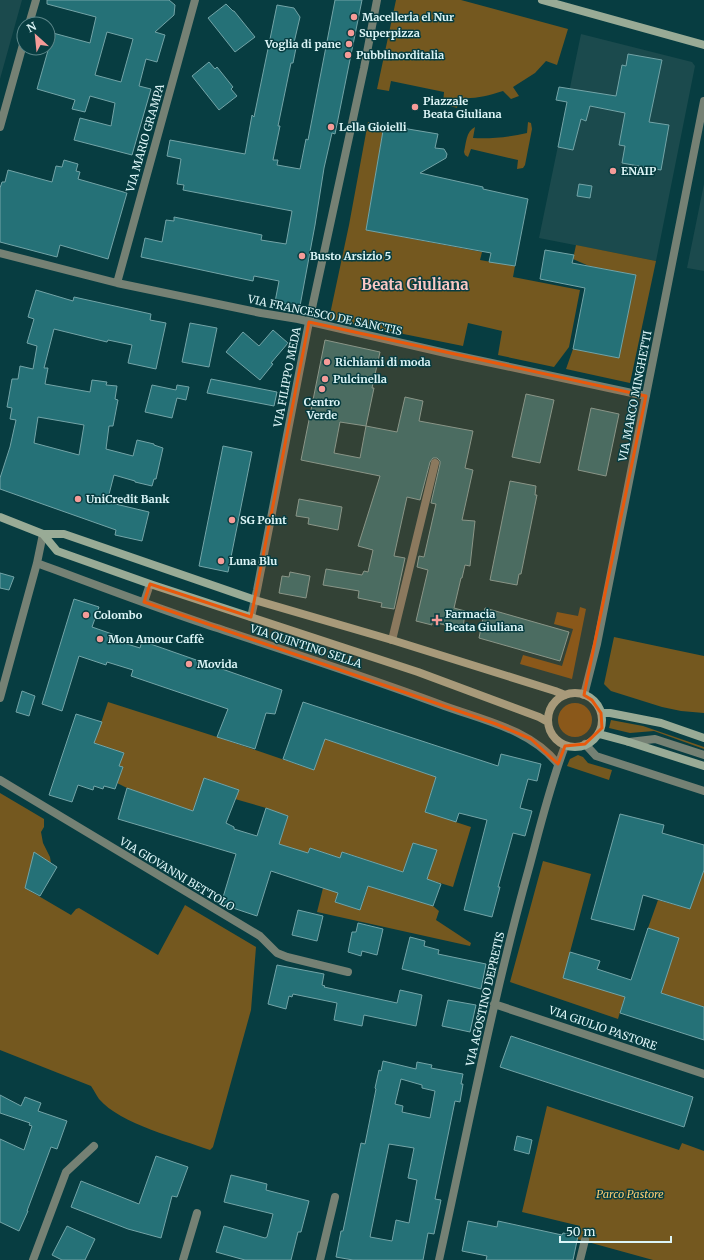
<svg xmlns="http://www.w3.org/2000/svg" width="704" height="1260" viewBox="0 0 704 1260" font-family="Merriweather,serif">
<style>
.built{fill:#1b4a4d}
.green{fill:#74581f}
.building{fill:#257177;stroke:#73a4a7;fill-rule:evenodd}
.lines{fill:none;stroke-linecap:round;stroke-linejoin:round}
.street{stroke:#758174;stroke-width:8}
.secondary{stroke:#99ab96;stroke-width:8}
.marked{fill:#e8590c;fill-opacity:0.2;stroke:#e8590c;stroke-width:3;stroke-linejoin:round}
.poi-dot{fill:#f59b98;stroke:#073d41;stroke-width:1.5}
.labels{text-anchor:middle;stroke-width:3;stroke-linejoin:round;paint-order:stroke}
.poi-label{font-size:11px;font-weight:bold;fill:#dcf5f7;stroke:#073d41;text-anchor:start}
.street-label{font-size:11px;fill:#dcf5f7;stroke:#073d41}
.park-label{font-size:11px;font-style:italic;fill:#fbcb71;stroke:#073d41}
.district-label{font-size:15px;font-weight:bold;fill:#fbc7c4;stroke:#073d41}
</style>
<rect width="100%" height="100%" fill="#073d41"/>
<!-- built -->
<path class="built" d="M0,0H22L0,79Z
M581,34L692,62L695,66L656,261L539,238Z
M704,184V271L687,268Z"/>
<!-- green -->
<path class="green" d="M396,0H461L568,29L557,65L546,61L535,73L513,87L519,96L511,99L503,91C487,96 476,99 459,98L457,108L443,104L444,92L391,81L389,91L377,89Z
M368,122L384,125L366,230L482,252L480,260L515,266L513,277L580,290L569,347L554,367L498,355L502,331L468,323L463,346L329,319L349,225Z
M528,122L531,123L532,129L525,165L523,168L517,169L518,160L471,149L468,157L465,155L464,152C466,144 466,131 475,127L473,138C491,139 509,137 527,133Z
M576,245L656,261L630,383L566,369L573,349L619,358L636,275L589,266L573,259Z
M580,607L586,609L572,679L520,664L523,655L562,666L573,629L554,624L557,612L578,616Z
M614,637L704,656V713L681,711L662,707L611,691L604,684Z
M108,702L217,737L314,770L325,739L436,777L425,812L471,827L453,887L427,879L436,850L413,843L403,872L343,852L340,858L310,848L308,853L271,842L281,838L288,816L266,808L235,799L239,790L205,778L193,811L127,788L117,783L123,767L119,766L123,753L94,743Z
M558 720a17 17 0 1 1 34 0a17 17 0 1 1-34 0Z
M611,720L643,726L704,747V749L654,731L630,733L609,728Z
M578,755L583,757L588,763L612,770L609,780L567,766L570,759Z
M0,793L44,819V827L41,832L43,843L50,857L51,863L34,853L25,888L71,915L76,909L79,908L158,955L185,905L256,947L251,1010L213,1147L210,1150C180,1139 120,1124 99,1099C96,1095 94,1090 91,1086L0,1050Z
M543,861L591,874L563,978L625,996L618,1019L510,982Z
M704,870V1007L661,993L679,938L648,928L658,900L690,909Z
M344,875L335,902L360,910L368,886L433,906L439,911L436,920L471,943L470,946L317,912L323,888Z
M547,1106L679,1150L682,1143L704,1151V1260H653L577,1239L580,1226L522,1212Z"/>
<!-- building -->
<path class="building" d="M47,0H169L175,5L174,15L155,32L165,35L157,62L146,59L139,86L151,89L132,155L74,140L80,118L111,126L115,103L90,96L85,112L72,109L75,100L37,89L53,33L90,43L96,17L47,4ZM107,32L133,39L121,82L95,75Z
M335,0H362L335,134L332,133L324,168L315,225L300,306L275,302L279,281L254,276L253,281L141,257L145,238L162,242L166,220L174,221V217L262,235L261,240L286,244L292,211L183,190L184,185L177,184L181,159L167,156L170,140L245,154L252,115L254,117L277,5L294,8L300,17L293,47L296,48L293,63H291L278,126H280L273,160H278L277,165L300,169L306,139L308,140Z
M226,4L233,11H234L255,37L235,52L208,18Z
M628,54L662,60L649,122L669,125L661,170L622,163L625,146L619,145L625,113L590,106L586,121L581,119L573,150L558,147L567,102L556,100L559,87L616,96L622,65L626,66Z
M209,62L215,69L217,67L233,87L231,89L237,96L219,110L192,76Z
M384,125L438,134L435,148L444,149L447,154L446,158L420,173L483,187V189L528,199L515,266L489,262L491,253L366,230Z
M64,160L78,164L76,171L80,172L78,179L127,193L108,259L60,245L57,257L0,242V188L2,182H5L8,170L52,182L56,166L62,167Z
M579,184L592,186L590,198L577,196Z
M545,250L574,255L572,263L636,275L619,358L573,349L585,288L540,279Z
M36,290L73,301L74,297L151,314L150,320L166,323L156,369L128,363L132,345L108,340L107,342L54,329L44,368H48L45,384L90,392L92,380L107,382L106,385L117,386L115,399L118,400L113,426H109L106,449L133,456L137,440L154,444V445L163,448L156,479H154L152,486L135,482V481L114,475L107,502L149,512L142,541L115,535L116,530L0,489V478L10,447L16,420L10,419L12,408L7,407L12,379H18L20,366L33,369L37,346L27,343L34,319L28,317ZM38,417L84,425L79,455L34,443Z
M190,323L217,328L209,367L182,362Z
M273,330L288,343L271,363L273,364L260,380L226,352L243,332L259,346Z
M325,340L380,352L372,388H374L366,426L397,432L405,397L423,401L419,421L473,431L465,468L473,470L462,520L475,521L470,566L465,565L462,578H461L454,608L465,611L463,629L432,622V625L416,621L428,570L417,567L419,556L424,557L436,504L431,503L440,464V461L437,458H433L430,462L420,500L407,497L394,556L405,558L394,609L381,607L382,603L358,598L359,591L323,585L326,569L362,575L364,571L368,572L373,550L358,546L380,476L301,460ZM340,422L366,426L360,458L334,453Z
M211,379L277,392L274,406L207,393Z
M152,385L176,390L177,385L189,387L186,400L177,398L172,418L145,412Z
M526,394L554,400L540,463L512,457Z
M591,408L619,414L606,476L578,470Z
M223,446L252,452L228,572L199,566Z
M510,481L536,486L535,495H537L521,574H519L517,585L490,580Z
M299,499L342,507L338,530L308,524L309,518L296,516Z
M290,572L310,576L306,598L279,593L282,576L289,577Z
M0,573L14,577L9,590L0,588Z
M74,599L99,607L92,627L115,635L114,640L140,648L142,641L282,690L275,714L266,713L255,749L217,737L228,709L131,676L133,670L107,662L106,665L79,656L62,711L42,704Z
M485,608L569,632L560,661L479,638Z
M22,691L35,696L29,716L16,712Z
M303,702L498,766L501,754L541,764L537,781L528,779L520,808L532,811L525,836L513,833L498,887H500L492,917L464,910L487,820L459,813L456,822L425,812L436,777L325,739L314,770L283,759Z
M76,714L102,722L94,743L124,753L119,766L123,767L115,789L104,786L103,789L94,786L93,790L78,785L72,802L49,795Z
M204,778L239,790L226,823L234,827V829L257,836L266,808L288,816L279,844L308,853L310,848L340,858L342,852L403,872L413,843L437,850L427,879L441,884L433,906L368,886L360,910L335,902L338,893L271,871L257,916L221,904L236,854L118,819L127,788L193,811Z
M620,814L664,825L662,833L704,845V870L690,909L643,895L634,930L591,919Z
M34,852L57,867L40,896L25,888Z
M298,910L323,916L317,941L292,935Z
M358,923L383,929L377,955L362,951L361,956L348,952L352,932H356Z
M648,928L679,938L661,993L704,1007V1040L620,1013L625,997L563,978L570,952L600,961L597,969L631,980Z
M410,937L425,941L424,946L439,950L438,954L486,964L481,989L402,969Z
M277,965L324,974L322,985L325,986L324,987L397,1003L400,990L422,995L416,1026L364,1015L362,1026L334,1020L337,1003L293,994L292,997L289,996L286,1009L268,1004Z
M448,1000L476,1005L470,1032L442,1026Z
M511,1036L693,1097L684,1127L500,1067Z
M383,1061L416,1069L417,1062L432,1065L431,1068L463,1074L461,1084H463L460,1102L455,1101L435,1199L441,1200L434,1234L428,1233L423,1260H353L336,1257L341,1231H343L361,1143L365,1144L376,1089L375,1088L379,1070L381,1071ZM401,1079L422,1085V1088L435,1091L430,1118L402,1112L403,1106L395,1104ZM389,1144L414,1148L408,1178L417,1180L409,1223L396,1220L392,1241L370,1237Z
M0,1095L21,1106L25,1097L41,1103L38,1111L67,1121L57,1149L51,1147L27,1211H28L19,1231L0,1222V1139L24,1150L32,1126L29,1125L30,1123L0,1113Z
M517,1136L532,1140L529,1154L514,1150Z
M156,1156L188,1167L177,1197L172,1196L161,1238L128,1229L71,1207L81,1181L139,1204Z
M231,1175L267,1184L266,1190L309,1201L301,1232H298L291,1260H245L216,1252L224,1226L265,1238L267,1237L273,1214L224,1202Z
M468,1221L497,1227L498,1221L562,1235L563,1233L578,1236L573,1260H486L487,1256L462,1251Z
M67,1226L95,1239L85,1260H62L52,1255Z"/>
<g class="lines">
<!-- street -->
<path class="street" d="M29,24L36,0
M0,127L24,41
M0,253L117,283L261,313L298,319L454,355L646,396
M117,283L195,0
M37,563C93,584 148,605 205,624C283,650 361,675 439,704C481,720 529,728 558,764
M144,602L150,584
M251,617L257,590L309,322L364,68L377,0
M392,640L435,463
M584,695L597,644L704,101
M0,698L37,563L43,534
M629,742L655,739L704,755
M585,744L596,756L704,791
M0,780L260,936L277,953L287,957L348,972
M494,1004L704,1074
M33,1260L66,1172L94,1146
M183,1260L197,1213
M320,1260L335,1197
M439,1260C468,1129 493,997 529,868C540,827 550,785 565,746
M580,1260L585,1240"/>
<!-- secondary -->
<path class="secondary" d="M542,0L704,45
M0,517L43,534H64L255,600L392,640L555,691L565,695
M43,534L57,551L150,584L418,672L539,717L548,722
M548 720a27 27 0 1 1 54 0a27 27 0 1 1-54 0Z
M601,713H610L661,723L704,738
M599,734L629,742L704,766"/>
</g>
<!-- marked area -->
<path class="marked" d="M309,322L646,396L584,695L592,700L601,713L602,728L585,744L565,746L558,764L531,739L496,724L144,602L150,584L251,617Z"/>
<!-- markers -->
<g class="poi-dot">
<circle cx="354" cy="17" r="4"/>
<circle cx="351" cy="33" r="4"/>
<circle cx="349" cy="44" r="4"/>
<circle cx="348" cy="55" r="4"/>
<circle cx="415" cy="107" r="4"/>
<circle cx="331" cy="127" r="4"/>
<circle cx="613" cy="171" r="4"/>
<circle cx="302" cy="256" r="4"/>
<circle cx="327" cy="362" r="4"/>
<circle cx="325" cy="379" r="4"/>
<circle cx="322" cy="389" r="4"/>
<circle cx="78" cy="499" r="4"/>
<circle cx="232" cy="520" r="4"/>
<circle cx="221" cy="561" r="4"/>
<circle cx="86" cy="615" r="4"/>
<path d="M435 614h4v4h4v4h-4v4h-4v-4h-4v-4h4z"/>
<circle cx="100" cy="639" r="4"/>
<circle cx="189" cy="664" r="4"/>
</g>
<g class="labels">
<!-- poi labels -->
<g class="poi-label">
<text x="362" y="21">Macelleria el Nur</text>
<text x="359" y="37">Superpizza</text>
<text x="341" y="48" text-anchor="end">Voglia di pane</text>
<text x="356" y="59">Pubblinorditalia</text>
<text x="423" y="105">Piazzale<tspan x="423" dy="13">Beata Giuliana</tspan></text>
<text x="339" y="131">Lella Gioielli</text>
<text x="621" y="175">ENAIP</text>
<text x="310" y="260">Busto Arsizio 5</text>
<text x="335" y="366">Richiami di moda</text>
<text x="333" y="383">Pulcinella</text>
<text x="322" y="406" text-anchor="middle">Centro<tspan x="322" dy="13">Verde</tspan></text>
<text x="86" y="503">UniCredit Bank</text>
<text x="240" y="524">SG Point</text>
<text x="229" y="565">Luna Blu</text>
<text x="445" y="618">Farmacia<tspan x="445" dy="13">Beata Giuliana</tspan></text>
<text x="94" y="619">Colombo</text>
<text x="108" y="643">Mon Amour Caffè</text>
<text x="197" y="668">Movida</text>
</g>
<!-- street labels -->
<g class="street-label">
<text transform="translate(145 138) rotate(-74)" y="4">VIA MARIO GRAMPA</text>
<text transform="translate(325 315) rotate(12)" y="4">VIA FRANCESCO DE SANCTIS</text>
<text transform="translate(287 377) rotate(-79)" y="4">VIA FILIPPO MEDA</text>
<text transform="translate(635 396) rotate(-79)" y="4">VIA MARCO MINGHETTI</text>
<text transform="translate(306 646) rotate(18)" y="4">VIA QUINTINO SELLA</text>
<text transform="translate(177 874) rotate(31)" y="4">VIA GIOVANNI BETTOLO</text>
<text transform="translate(485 999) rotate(-77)" y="4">VIA AGOSTINO DEPRETIS</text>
<text transform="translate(603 1028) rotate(19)" y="4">VIA GIULIO PASTORE</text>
</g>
<!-- park labels -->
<g class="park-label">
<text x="630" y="1198">Parco Pastore</text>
</g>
<!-- district labels -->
<g class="district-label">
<text x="415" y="290">Beata Giuliana</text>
</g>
</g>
<!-- north arrow -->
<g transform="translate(36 36) rotate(333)"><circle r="19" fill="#073d41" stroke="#5c878a"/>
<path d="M0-3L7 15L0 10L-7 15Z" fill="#f59b98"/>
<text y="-6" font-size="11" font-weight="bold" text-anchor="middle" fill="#dcf5f7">N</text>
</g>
<!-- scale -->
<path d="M560 1236v6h111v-6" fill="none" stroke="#dcf5f7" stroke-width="2"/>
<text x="566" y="1236" font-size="12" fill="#dcf5f7" stroke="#073d41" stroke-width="3" paint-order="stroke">50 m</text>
</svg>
